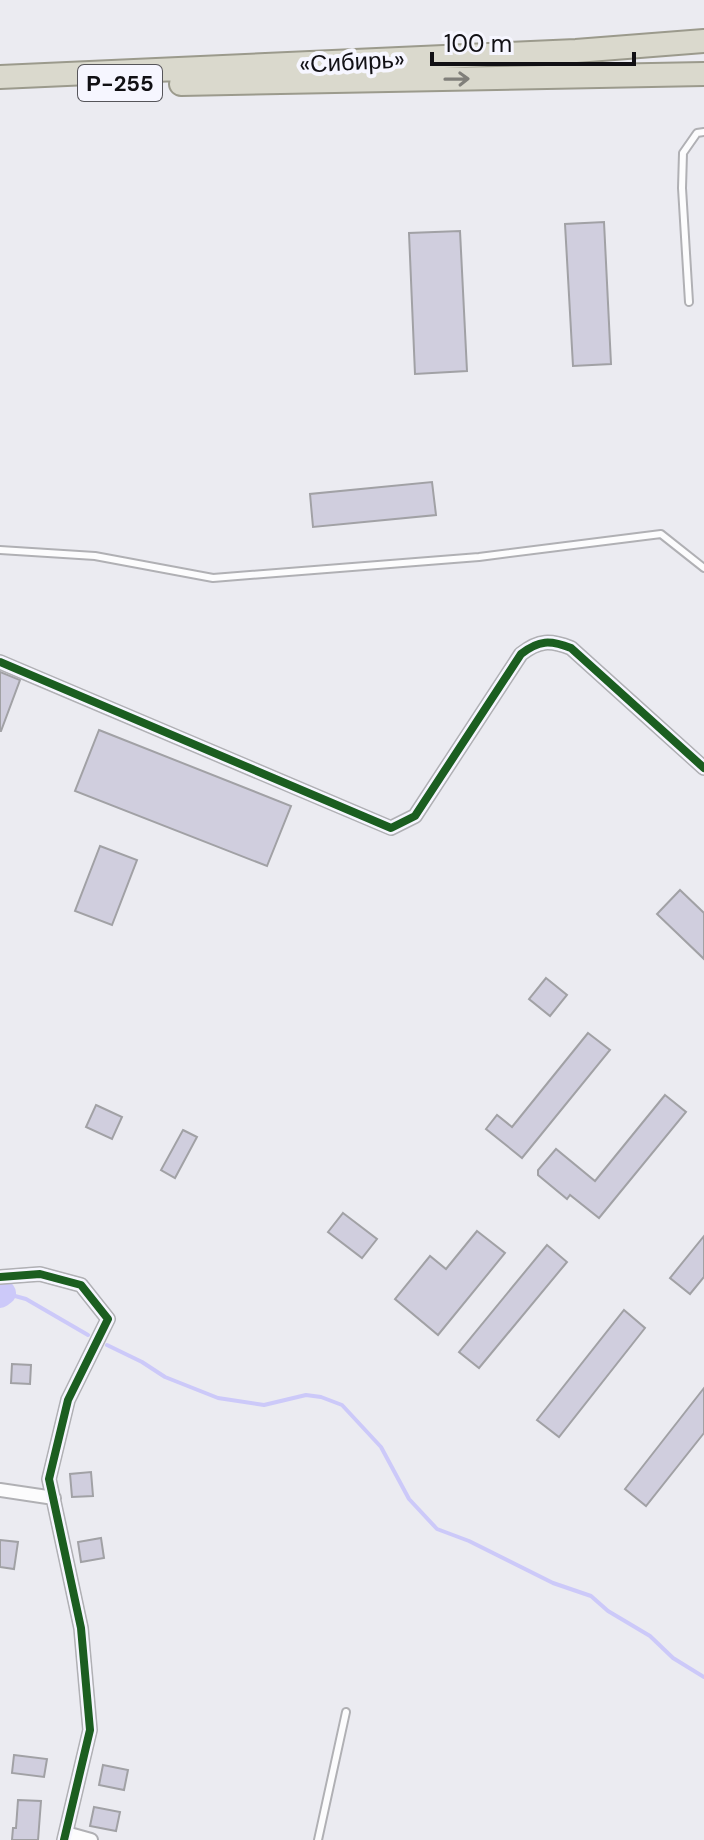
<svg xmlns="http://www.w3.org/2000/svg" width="704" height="1840" viewBox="0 0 704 1840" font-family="'DM Sans',sans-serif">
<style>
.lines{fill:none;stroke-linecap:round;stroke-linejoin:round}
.stream{stroke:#ccc9f9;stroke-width:4}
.river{stroke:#ccc9f9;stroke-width:24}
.building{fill:#d0cede;stroke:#a1a1a5;stroke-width:2}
.service-casing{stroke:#b0b0b4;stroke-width:10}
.minor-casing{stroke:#b0b0b4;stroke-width:16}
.trunk-casing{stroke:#9b9a8c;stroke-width:26}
.service{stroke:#fcfcfd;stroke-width:6}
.minor{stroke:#fcfcfd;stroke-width:12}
.trunk{stroke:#dad9cd;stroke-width:22}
.cycleway-casing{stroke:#f6f6ff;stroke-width:13}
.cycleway{stroke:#1b5e20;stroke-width:8}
.oneway{stroke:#807f7a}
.labels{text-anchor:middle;stroke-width:8;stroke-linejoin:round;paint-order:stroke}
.shield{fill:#f6f6ff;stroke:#56555a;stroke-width:2}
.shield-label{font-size:22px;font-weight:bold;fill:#111014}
.street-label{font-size:24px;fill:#111014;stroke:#f6f6ff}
</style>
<rect width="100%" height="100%" fill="#ebebf1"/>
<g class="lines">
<!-- stream -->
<path class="stream" d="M4,1293L26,1299L88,1335
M107,1345L142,1362L165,1377L218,1398L264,1405L306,1395L321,1397L342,1405L381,1447L409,1499L437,1529L469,1541L553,1583L591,1596L608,1611L650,1636L673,1658L704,1677"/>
<!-- river -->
<path class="river" d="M0,1288L4,1293L0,1296"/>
</g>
<!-- building -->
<path class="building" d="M604,222L611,364L573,366L565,224Z
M460,231L467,371L415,374L409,233Z
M432,482L436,515L313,527L310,494Z
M0,672L20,680L1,731H0Z
M99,730L291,806L267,866L75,791Z
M100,846L137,860L112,925L75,911Z
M680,890L704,913V959L657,914Z
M546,978L567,995L550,1016L529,999Z
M588,1033L610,1050L522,1158L486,1129L497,1115L512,1127Z
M665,1095L686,1112L599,1218L570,1195L567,1199L538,1175V1170L556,1149L595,1181Z
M96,1105L122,1117L112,1139L86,1127Z
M183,1130L197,1137L175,1178L161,1170Z
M343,1213L377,1239L362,1258L328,1232Z
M477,1231L505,1253L438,1335L395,1299L430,1256L446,1269Z
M704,1236V1277L690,1294L670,1278Z
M547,1245L567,1262L479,1368L459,1352Z
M624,1310L645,1328L559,1437L537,1420Z
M12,1364L31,1365L30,1384L11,1383Z
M704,1388V1433L646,1506L625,1489Z
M91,1472L93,1496L72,1497L70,1474Z
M101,1538L104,1558L81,1562L78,1542Z
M0,1540L18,1542L14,1569L0,1567Z
M14,1755L47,1759L44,1777L12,1773Z
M103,1765L128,1770L124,1790L99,1785Z
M18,1800L41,1801L38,1840H12L13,1828H16Z
M94,1807L120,1812L116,1831L90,1826Z"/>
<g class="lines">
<!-- service casing -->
<g class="service-casing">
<path id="service" d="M689,302L682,188L683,153L697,133L704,132
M0,550L95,556L213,578L479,557L661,534L704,568
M318,1840L346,1712"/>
</g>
<!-- minor casing -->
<g class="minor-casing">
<path id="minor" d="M0,662L391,828L415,816L521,654C539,640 550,640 571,648L704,768
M0,1277L40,1274L81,1285L108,1319L68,1400L49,1479L81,1628L90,1730L64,1840
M0,1490L54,1498
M66,1833L91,1840"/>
</g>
<!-- trunk casing -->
<g class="trunk-casing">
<path id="trunk" d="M0,77L576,51L704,41
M181,84L704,74"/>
</g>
<!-- service -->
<use href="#service" class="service"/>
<!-- minor -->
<use href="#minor" class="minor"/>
<!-- trunk -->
<use href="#trunk" class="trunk"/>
<!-- cycleway casing -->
<g class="cycleway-casing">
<path id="cycleway" d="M0,662L391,828L415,816L521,654C539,640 550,640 571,648L704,768
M0,1277L40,1274L81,1285L108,1319L68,1400L49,1479L81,1628L90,1730L64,1840"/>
</g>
<!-- cycleway -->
<use href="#cycleway" class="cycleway"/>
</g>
<!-- one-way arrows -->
<defs><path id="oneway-shaft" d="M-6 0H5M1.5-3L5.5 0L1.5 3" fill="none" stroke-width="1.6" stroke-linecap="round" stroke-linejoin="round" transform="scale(2)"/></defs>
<use class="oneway" href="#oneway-shaft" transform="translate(457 79) rotate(-1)"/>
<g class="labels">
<!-- shield labels -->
<rect class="shield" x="78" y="65" width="84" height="36" rx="6"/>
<g class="shield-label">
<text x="120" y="91">Р-255</text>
</g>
<!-- street labels -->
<g class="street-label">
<text transform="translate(352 62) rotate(-3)" y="8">«Сибирь»</text>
</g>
</g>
<!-- scale -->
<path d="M432 52v12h202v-12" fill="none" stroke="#111014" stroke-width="4"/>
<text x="444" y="52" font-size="24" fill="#111014" stroke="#f6f6ff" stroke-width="6" paint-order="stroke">100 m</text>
</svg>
